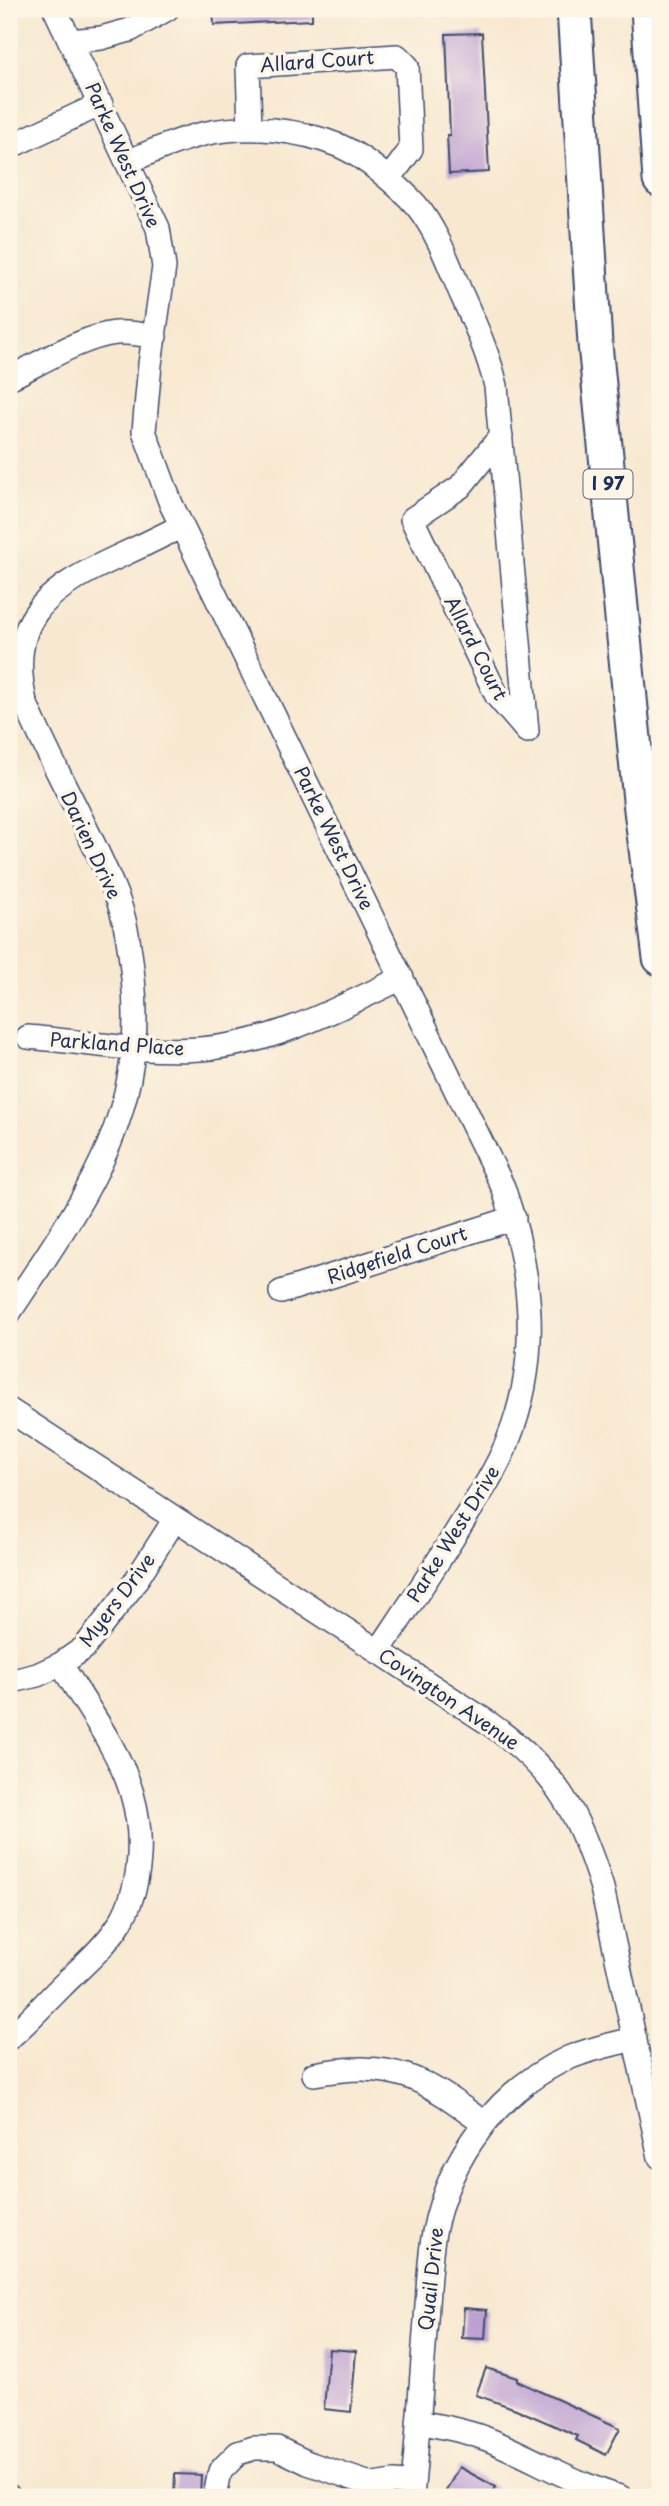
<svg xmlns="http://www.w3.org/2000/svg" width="669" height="2506" viewBox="0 0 669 2506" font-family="'Playpen Sans',sans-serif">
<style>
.building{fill:#bd9fd2}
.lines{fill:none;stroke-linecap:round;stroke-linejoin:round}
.minor-casing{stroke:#3c4b6f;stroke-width:26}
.highway-casing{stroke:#3c4b6f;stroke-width:37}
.minor{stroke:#fff;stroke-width:23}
.highway{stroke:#fff;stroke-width:33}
.labels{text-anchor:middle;stroke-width:7;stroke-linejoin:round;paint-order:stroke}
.shield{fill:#fcf5e5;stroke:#5e6a86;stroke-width:2}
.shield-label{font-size:18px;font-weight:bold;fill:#1b2f5e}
.street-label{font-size:19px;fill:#1b2f5e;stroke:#fcf5e5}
</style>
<rect width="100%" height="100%" fill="#fcf5e5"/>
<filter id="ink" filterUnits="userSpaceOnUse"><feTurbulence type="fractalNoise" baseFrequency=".0143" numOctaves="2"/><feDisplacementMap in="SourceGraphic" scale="14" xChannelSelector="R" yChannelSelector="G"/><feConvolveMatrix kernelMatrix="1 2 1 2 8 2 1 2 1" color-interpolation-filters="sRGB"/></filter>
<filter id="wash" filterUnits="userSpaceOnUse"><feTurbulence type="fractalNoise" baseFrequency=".00686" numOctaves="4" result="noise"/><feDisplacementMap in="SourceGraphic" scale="28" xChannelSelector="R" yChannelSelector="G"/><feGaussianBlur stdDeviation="1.57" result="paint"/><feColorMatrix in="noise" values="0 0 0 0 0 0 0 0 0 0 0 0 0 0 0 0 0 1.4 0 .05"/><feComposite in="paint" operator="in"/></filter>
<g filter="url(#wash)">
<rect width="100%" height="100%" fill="#f8e8d0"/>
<g id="blocks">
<!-- building -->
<path class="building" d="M213,9H312V20L214,25Z
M482,33L489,172L449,174L447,135H450L446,34Z
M464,2308L487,2310L485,2339L462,2338Z
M329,2349L356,2351L351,2412L324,2409Z
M486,2368L517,2378V2381L620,2428L606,2455L576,2440L578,2436L516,2409L476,2395Z
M459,2467L496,2487L491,2497H457L446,2491Z
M175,2474L201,2475L200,2497H174Z"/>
</g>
</g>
<g filter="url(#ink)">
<use href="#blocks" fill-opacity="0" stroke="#3c4b6f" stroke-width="2"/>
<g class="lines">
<!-- minor casing -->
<g class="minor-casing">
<path id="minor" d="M55,9L158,228L164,267L150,364L144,431L171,504L503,1187C532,1271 542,1358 507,1443C495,1472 477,1499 460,1526C434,1569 406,1610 378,1652
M70,41L101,38L130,30L167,9
M250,128L248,66L397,56L407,66L411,149L389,179
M9,147L101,104
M128,162C152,151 178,140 203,134C247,124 299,129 340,146C365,157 398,185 416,205C436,229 448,262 460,291C474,322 488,352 496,386L527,731
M9,378C41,363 81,337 116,333C129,332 142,335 155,336
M501,436L460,487L412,519L497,696L527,731
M28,1037C85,1042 143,1053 200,1049C273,1044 337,1009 402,978
M281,1292L514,1218
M9,1313C81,1203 148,1118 133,978C130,949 126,917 114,890C88,826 52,766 25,702C8,623 41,593 109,561C133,550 158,538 182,526
M9,1410L487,1722C555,1770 578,1810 602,1888L660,2157
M9,1682L37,1675L61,1664L84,1648L131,1588L175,1519
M9,2038C28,2022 45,2003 62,1986C82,1966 105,1947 120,1923C142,1886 144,1835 132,1794C120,1751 84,1703 61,1664
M314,2074C395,2060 420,2076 484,2123
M418,2422C443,2427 468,2431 492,2441C535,2459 575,2484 620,2497
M9,2496L10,2497
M215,2497L220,2471L238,2453L254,2448H277L308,2463L373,2485L394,2482L413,2484
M412,2497C417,2443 421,2388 425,2333C428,2300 428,2265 434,2232C449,2157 498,2090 568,2058C590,2049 612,2044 635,2039"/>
</g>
<!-- highway casing -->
<g class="highway-casing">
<path id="highway" d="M574,9L595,344L641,810L660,958
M648,9L660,180"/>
</g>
<!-- minor -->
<use href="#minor" class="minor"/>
<!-- highway -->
<use href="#highway" class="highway"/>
</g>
</g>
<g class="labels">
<!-- shield labels -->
<rect class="shield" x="583.5" y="469.5" width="49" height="29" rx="5"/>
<g class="shield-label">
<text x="608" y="490">I 97</text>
</g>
<!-- street labels -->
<g class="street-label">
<text transform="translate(317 61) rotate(-4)" y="7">Allard Court</text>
<text transform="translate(123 155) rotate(66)" y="7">Parke West Drive</text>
<text transform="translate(476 648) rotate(63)" y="7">Allard Court</text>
<text transform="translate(334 838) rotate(64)" y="7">Parke West Drive</text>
<text transform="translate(91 845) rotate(65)" y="7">Darien Drive</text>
<text transform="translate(117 1044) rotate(4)" y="7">Parkland Place</text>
<text transform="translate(397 1255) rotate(-18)" y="7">Ridgefield Court</text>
<text transform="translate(453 1534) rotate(-58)" y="7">Parke West Drive</text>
<text transform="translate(117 1600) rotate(-53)" y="7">Myers Drive</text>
<text transform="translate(449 1699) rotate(34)" y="7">Covington Avenue</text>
<text transform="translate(431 2279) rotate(-84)" y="7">Quail Drive</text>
</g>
</g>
<!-- margin -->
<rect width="669" height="2506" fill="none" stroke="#fcf5e5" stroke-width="35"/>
</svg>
